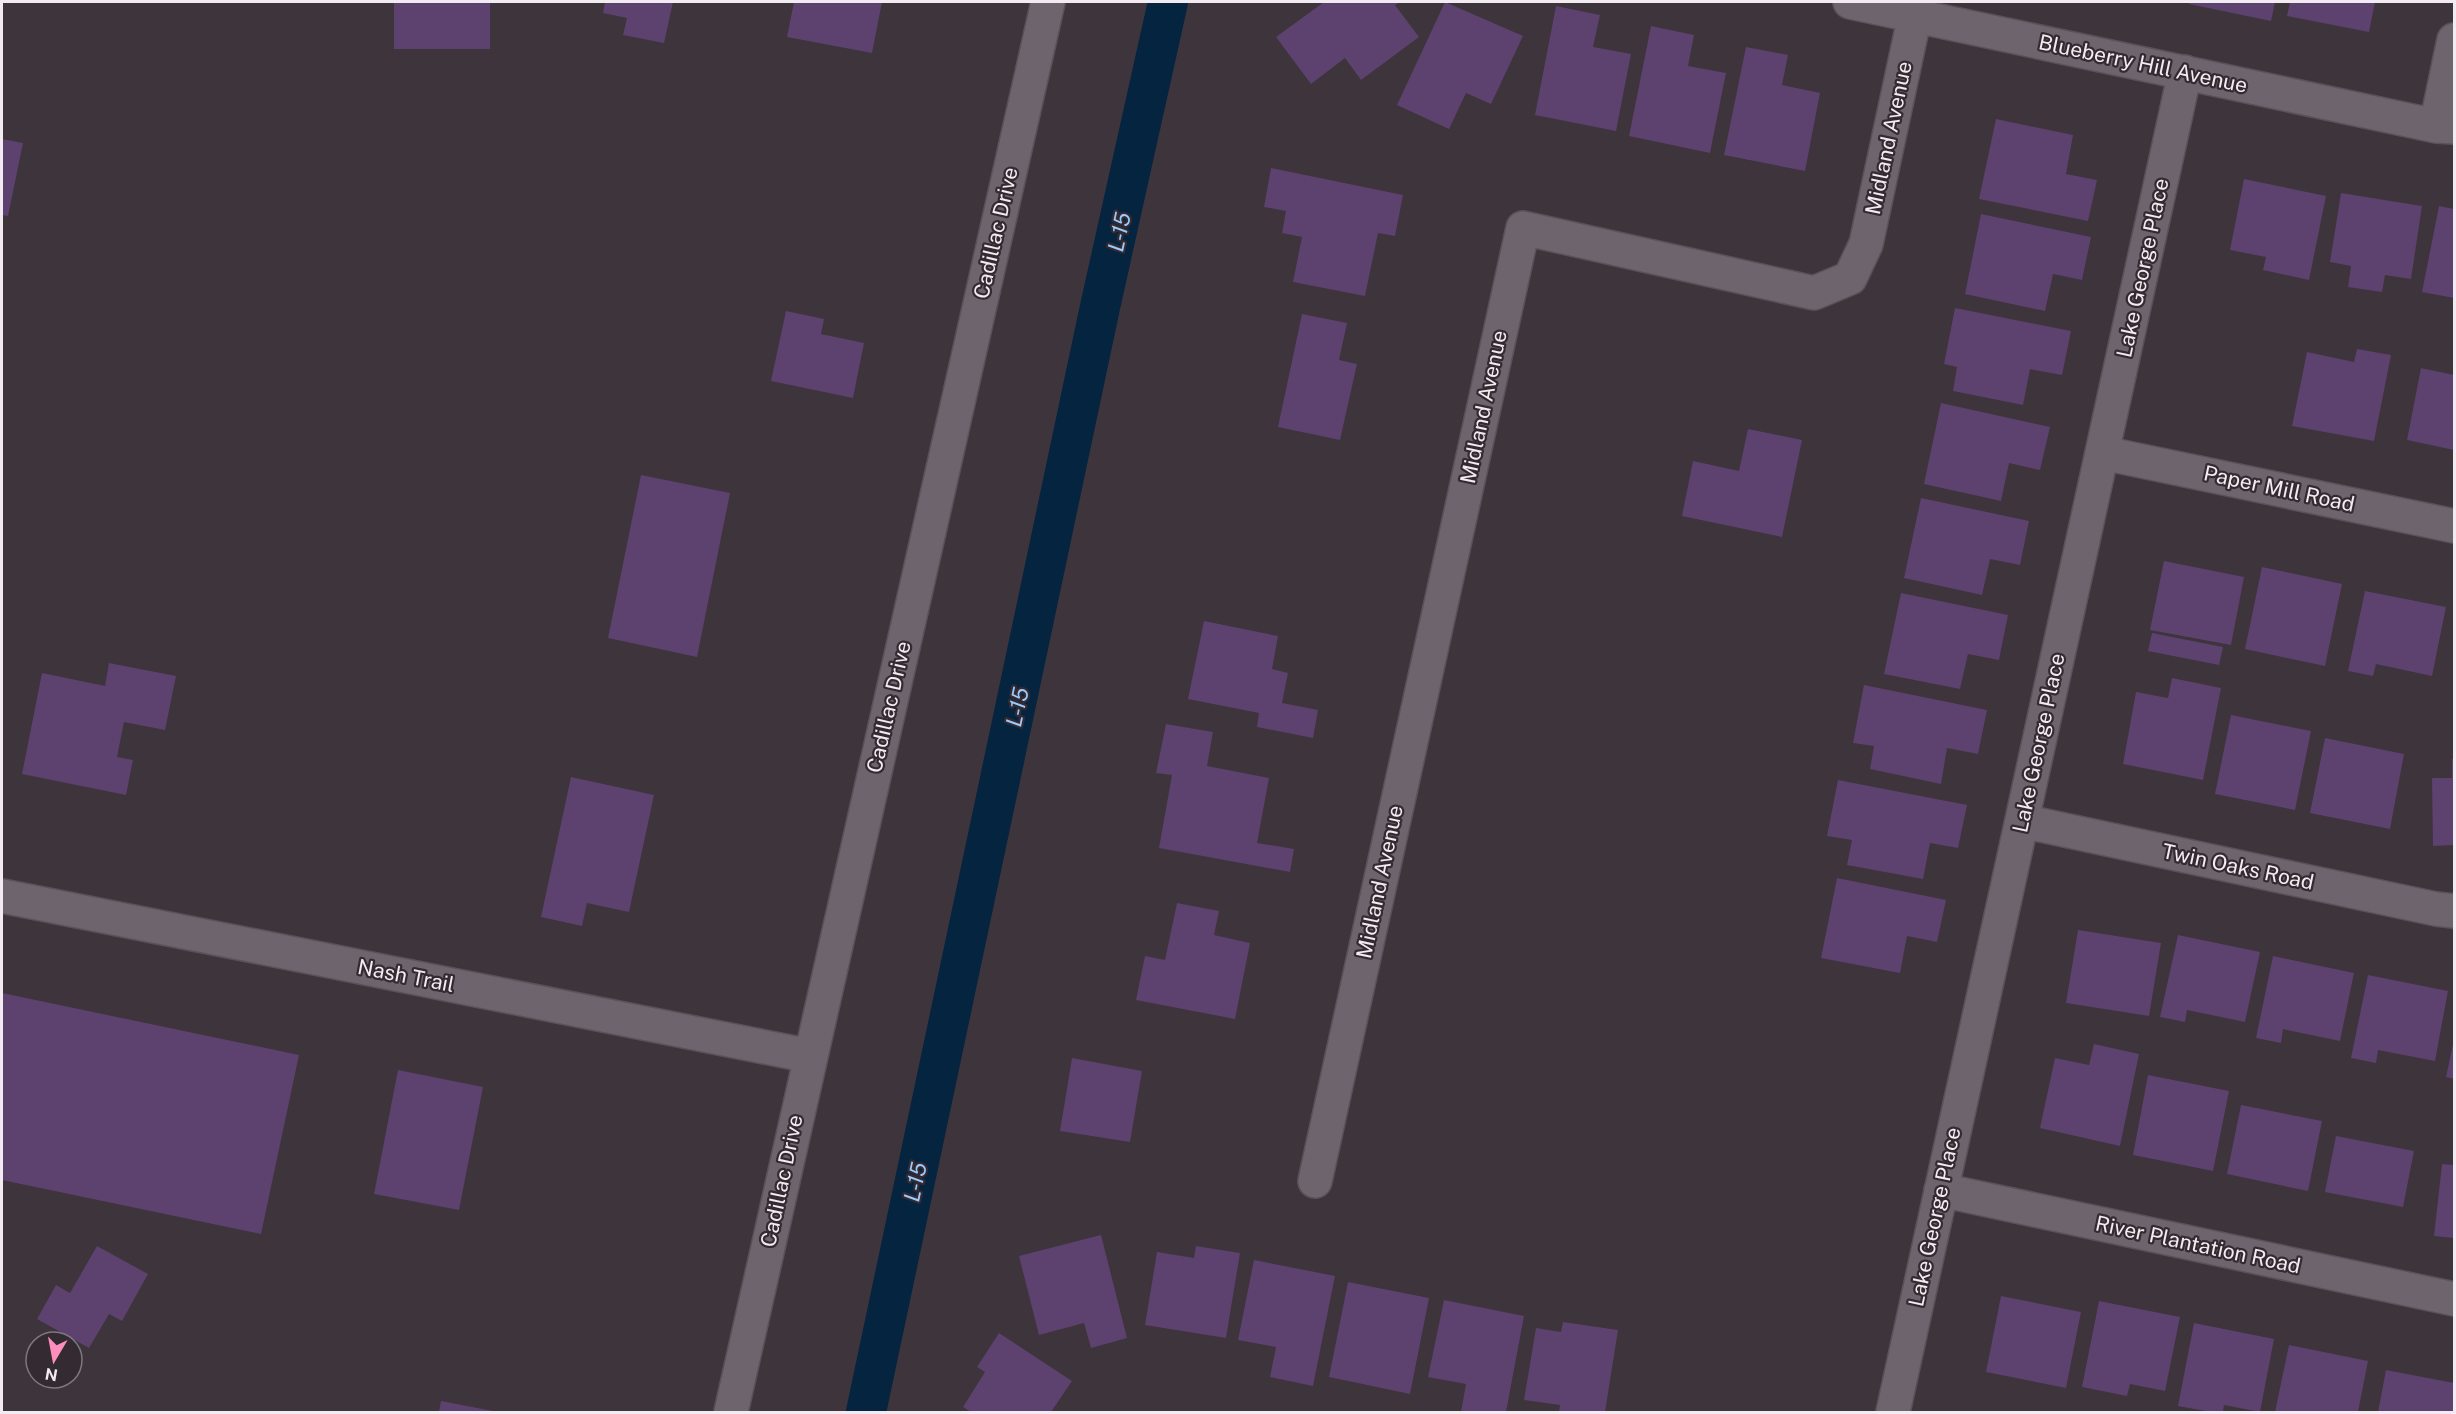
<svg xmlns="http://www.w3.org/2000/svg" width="2456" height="1414" viewBox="0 0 2456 1414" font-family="'Public Sans',sans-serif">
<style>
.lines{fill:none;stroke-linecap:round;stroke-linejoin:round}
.canal{stroke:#042440;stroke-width:40}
.building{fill:#5d416f}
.minor-casing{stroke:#5a5159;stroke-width:36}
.minor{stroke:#6e646d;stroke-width:33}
.labels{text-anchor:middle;stroke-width:4.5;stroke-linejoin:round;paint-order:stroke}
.street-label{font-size:21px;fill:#f2ecf2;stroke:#332a32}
.water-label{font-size:22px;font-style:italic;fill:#99cbfe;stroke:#332a32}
</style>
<rect width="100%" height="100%" fill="#3d343c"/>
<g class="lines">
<!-- canal -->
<path class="canal" d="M866,1412L1100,307L1168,2"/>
</g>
<!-- building -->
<path class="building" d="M394,2H490V49H394Z
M605,2H673L664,43L623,35L627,18L603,13Z
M794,2H882L872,53L787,37Z
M1324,2H1400L1395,5L1419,37L1361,80L1345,58L1311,84L1276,37Z
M1445,2L1523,36L1491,104L1466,93L1449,129L1397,105Z
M2190,2H2275L2271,21L2189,4Z
M2290,2H2375L2369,32L2287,16Z
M1556,6L1600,15L1593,47L1631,54L1616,131L1535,115Z
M1651,26L1694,35L1688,66L1726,73L1710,153L1629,136Z
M1746,47L1788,55L1782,85L1820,93L1805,171L1724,155Z
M1996,119L2073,135L2066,174L2097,180L2088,221L1979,199Z
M2,139L23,143L8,216L2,215Z
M1271,168L1403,195L1395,236L1378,233L1365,296L1293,282L1302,237L1282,233L1286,211L1264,207Z
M2244,179L2326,196L2309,280L2263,270L2266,257L2230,250Z
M2341,193L2422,206L2411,279L2385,275L2382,292L2348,287L2351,266L2330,262Z
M2439,206L2454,209V298L2422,292Z
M1981,214L2091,237L2082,280L2053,274L2045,311L1965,294Z
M1955,308L2071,331L2062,375L2030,369L2023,405L1953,391L1957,367L1944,364Z
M786,311L824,319L821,334L864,343L853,398L771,381Z
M1302,314L1347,323L1339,360L1357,364L1340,440L1278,427Z
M2357,349L2391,355L2374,441L2292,426L2307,352L2354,362Z
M2421,368L2454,375V450L2407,440Z
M1941,403L2050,427L2040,470L2009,463L2001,501L1924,484Z
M1748,429L1802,440L1782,537L1682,516L1693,461L1739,471Z
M641,475L730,493L697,657L608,638Z
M1921,498L2029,521L2020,565L1990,559L1982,595L1904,578Z
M2164,561L2244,577L2231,645L2150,630Z
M2262,567L2342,584L2325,666L2245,649Z
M2365,591L2446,607L2432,676L2376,664L2373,676L2348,671Z
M1901,593L2008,615L1999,660L1968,654L1960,689L1884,674Z
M1204,621L1278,636L1272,669L1288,673L1282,703L1318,710L1313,738L1257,727L1259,713L1188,699Z
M2152,633L2223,647L2219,665L2148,651Z
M109,663L176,676L165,730L124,722L117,757L133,760L126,795L22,774L42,673L105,686Z
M2172,678L2221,688L2203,780L2123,764L2136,692L2168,698Z
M1864,685L1987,710L1978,754L1947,748L1941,784L1870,769L1874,746L1853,743Z
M2231,715L2311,731L2295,810L2215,794Z
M1166,724L1213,732L1207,766L1269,778L1257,843L1294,849L1290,872L1159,848L1172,775L1156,773Z
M2325,738L2404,754L2390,829L2310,813Z
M2452,759H2454V845L2433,846L2432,778H2452Z
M571,777L654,795L629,912L587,903L582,926L541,917Z
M1838,780L1967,805L1958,848L1930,843L1923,879L1847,865L1852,840L1827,836Z
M1837,878L1946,900L1937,942L1907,936L1900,973L1821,958Z
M1177,903L1219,911L1214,935L1250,943L1235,1019L1136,1000L1145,956L1165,960Z
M2078,930L2161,943L2149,1016L2066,1003Z
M2178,935L2260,952L2245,1022L2187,1010L2185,1022L2160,1017Z
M2273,956L2354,973L2340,1041L2283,1029L2281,1043L2256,1038Z
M2368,975L2448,991L2435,1061L2378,1050L2376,1063L2351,1058Z
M2,993L299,1055L261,1234L2,1180Z
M2094,1044L2139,1054L2120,1146L2040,1128L2055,1058L2089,1065Z
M2453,1044H2454V1079L2446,1077Z
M1072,1058L1142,1071L1130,1142L1060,1131Z
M398,1070L483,1087L459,1210L374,1194Z
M2148,1075L2229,1091L2213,1171L2133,1155Z
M2241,1105L2322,1121L2308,1191L2227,1174Z
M2336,1136L2414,1151L2403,1207L2325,1192Z
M2442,1164L2454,1165V1238L2434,1236Z
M1101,1235L1127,1338L1091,1348L1084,1323L1039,1335L1019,1256Z
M97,1246L148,1274L122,1321L109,1314L89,1348L37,1319L56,1285L70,1293Z
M1196,1246L1240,1253L1226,1338L1145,1325L1157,1252L1194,1258Z
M1254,1260L1335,1276L1313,1386L1270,1377L1276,1347L1238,1340Z
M1348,1282L1429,1298L1410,1394L1329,1377Z
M2001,1296L2081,1312L2066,1388L1986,1372Z
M1444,1300L1524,1316L1506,1412H1461L1466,1384L1428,1377Z
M2099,1301L2180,1317L2165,1391L2130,1384L2127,1396L2082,1387Z
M1563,1322L1618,1330L1605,1412H1559L1560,1405L1524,1400L1536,1328L1561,1332Z
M2194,1323L2274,1339L2260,1412L2224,1405L2223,1412H2211L2178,1406Z
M999,1333L1072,1381L1051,1412H971L963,1407L985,1372L977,1367Z
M2289,1345L2368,1361L2358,1412H2275Z
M2386,1370L2454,1383V1412H2378Z
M441,1401L493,1411V1412H439Z"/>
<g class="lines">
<!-- minor casing -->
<g class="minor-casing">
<path id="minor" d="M1850,2L2436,126L2454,127
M2436,126L2454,40
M2103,453L2454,526
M2022,821L2436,909L2454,911
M2,896L810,1056
M1315,1181L1523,228L1814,293L1850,278L1866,244L1915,15
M1941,1190L2454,1299
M731,1412L1048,2
M1893,1412L2185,72"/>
</g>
<!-- minor -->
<use href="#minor" class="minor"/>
</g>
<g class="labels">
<!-- street labels -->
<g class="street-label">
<text transform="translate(2143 64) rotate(12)" y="7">Blueberry Hill Avenue</text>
<text transform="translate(1889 138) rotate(-78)" y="7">Midland Avenue</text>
<text transform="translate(996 233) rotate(-77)" y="7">Cadillac Drive</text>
<text transform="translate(2143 268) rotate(-78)" y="7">Lake George Place</text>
<text transform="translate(1484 407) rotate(-78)" y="7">Midland Avenue</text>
<text transform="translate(2279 489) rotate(12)" y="7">Paper Mill Road</text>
<text transform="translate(889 707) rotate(-77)" y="7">Cadillac Drive</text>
<text transform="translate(2039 743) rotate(-78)" y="7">Lake George Place</text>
<text transform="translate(2238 867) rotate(12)" y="7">Twin Oaks Road</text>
<text transform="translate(1380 882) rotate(-78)" y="7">Midland Avenue</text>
<text transform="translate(406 976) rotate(11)" y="7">Nash Trail</text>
<text transform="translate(782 1181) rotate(-78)" y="7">Cadillac Drive</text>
<text transform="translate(1935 1217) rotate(-78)" y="7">Lake George Place</text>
<text transform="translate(2198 1245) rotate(12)" y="7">River Plantation Road</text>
</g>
<!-- water labels -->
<g class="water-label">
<text transform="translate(1119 232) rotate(-78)" y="8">L-15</text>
<text transform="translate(1017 707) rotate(-78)" y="8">L-15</text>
<text transform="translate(915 1182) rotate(-78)" y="8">L-15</text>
</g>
</g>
<!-- border -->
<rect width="2456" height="1414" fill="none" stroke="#f2ecf2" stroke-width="6"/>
<!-- north arrow -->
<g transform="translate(54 1360) rotate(190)"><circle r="28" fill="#332a32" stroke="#7f787f" stroke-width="1.5"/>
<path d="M0-4.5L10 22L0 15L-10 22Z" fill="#fe8ebc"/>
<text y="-9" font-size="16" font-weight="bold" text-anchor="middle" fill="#f2ecf2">N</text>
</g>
</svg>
